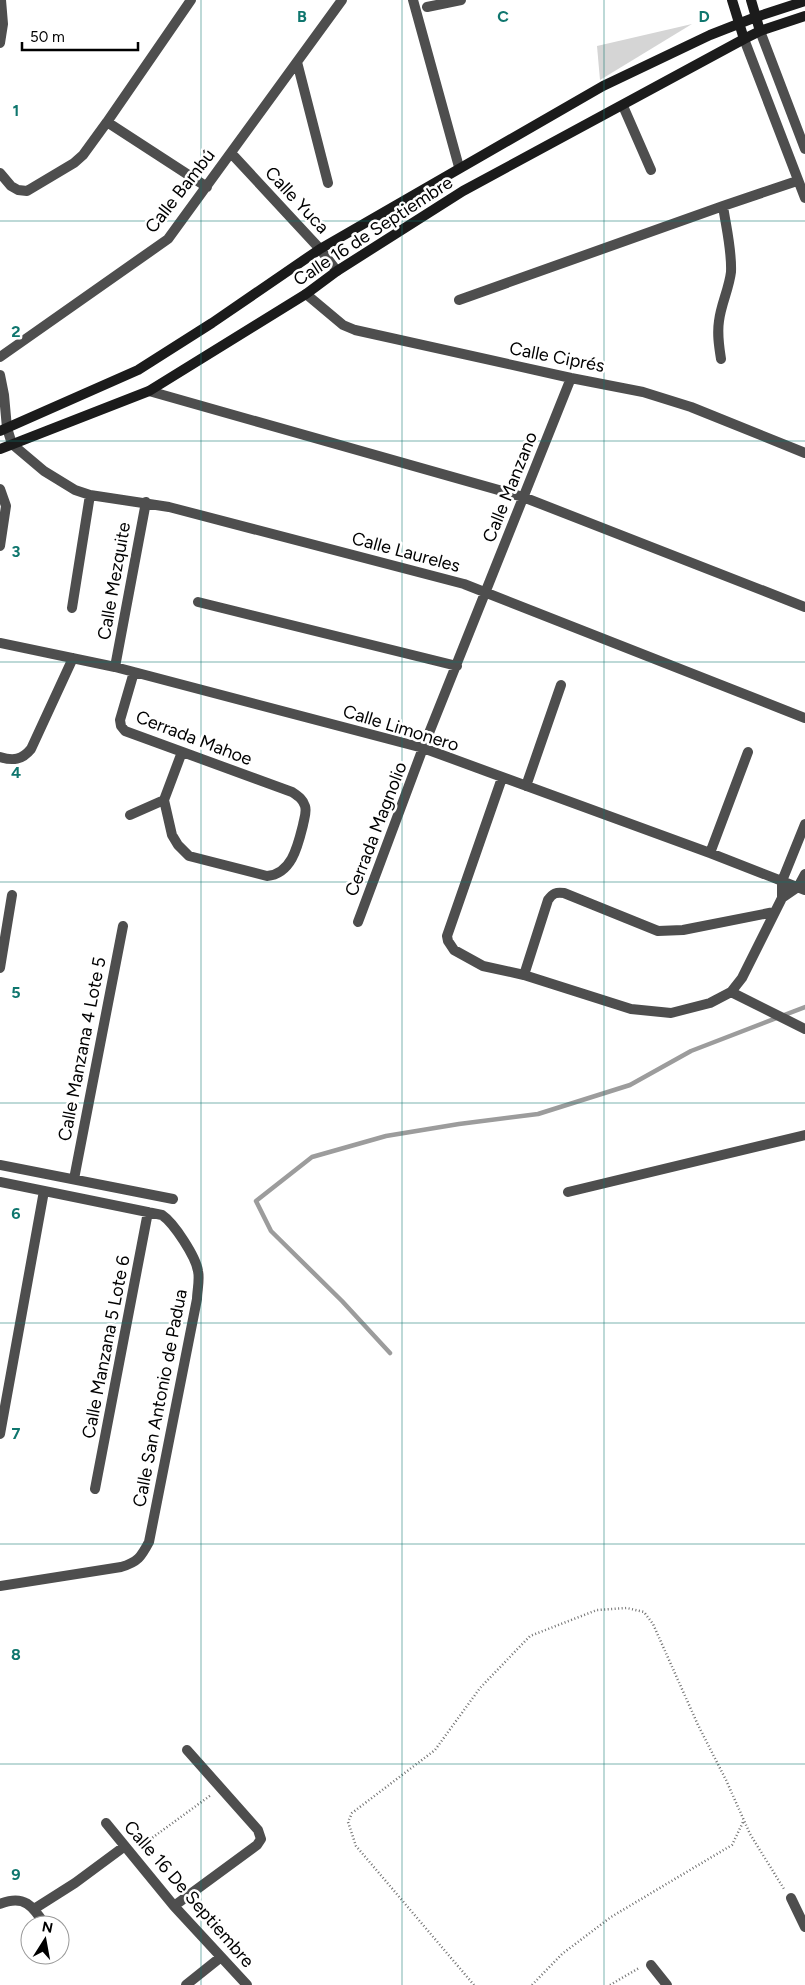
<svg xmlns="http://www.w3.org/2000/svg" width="805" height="1985" viewBox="0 0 805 1985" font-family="Figtree,sans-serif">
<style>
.green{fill:#d5d5d5}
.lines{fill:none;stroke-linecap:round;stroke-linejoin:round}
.stream{stroke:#9c9c9c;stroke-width:4.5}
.path{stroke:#707070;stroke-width:2.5;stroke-dasharray:1 2.5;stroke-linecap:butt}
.street{stroke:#4e4e4e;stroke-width:10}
.secondary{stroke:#1b1b1b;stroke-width:10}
.grid{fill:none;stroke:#0f766e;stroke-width:1;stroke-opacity:0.55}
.labels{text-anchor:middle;stroke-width:5;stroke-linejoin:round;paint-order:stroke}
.street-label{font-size:18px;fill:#000;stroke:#fff}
.grid-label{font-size:16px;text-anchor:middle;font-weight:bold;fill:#0f766e;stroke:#fff;stroke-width:5;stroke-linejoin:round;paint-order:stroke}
</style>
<rect width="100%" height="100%" fill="#fff"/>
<!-- green -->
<path class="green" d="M692,24L600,80L597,46Z"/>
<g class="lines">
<!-- stream -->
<path class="stream" d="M390,1353L342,1301L271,1231L256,1201L312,1157L386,1136L459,1124L538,1114L630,1085L691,1051L805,1007"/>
<!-- path -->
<path class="path" d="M143,1848L152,1838L211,1795
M474,1985L356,1846L348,1822L352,1813L435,1750L480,1688L530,1636L597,1610L627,1608L644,1612L653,1624L698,1725L726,1780L750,1834L784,1889
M532,1985L562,1954L611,1917L732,1845L744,1820
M610,1985L639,1968"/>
<!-- street -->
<path class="street" d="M413,0L459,167
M427,7L461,0
M760,31L805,149
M744,39L805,198
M0,43L3,24L1,0
M297,62L328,183
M623,106L651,170
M107,122L207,187
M231,153L320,249L337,271
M0,173L11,186L18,190L27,191L74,163L83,155L107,122L191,0
M306,294L343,325L355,330L571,378L643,392L691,407L805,453
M459,300L723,206L797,181
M0,357L168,239L342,0
M721,359C719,346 717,334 719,321C721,304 729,289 731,272C732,250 726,227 723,206
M0,375L4,395L7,428L12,444L44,471L75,490L90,495L169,507L464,584L805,718
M149,391L523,497L805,607
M0,489L6,506L0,546
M198,602L457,666
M72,608L90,495
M0,643L115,667L423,748L710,853L805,890
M115,667L146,502
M134,672L120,720L121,726L125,731L292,792C298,796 303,799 305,806C307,812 304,819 303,825C298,845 292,874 267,876L189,856L178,845L172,835L164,800
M0,757C13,761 22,760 31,749L73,658
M502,778L447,936L448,941L454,950L483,966L524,975L631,1009L671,1013L710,1003L731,992L742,978L782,898L798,887L805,874
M526,786L561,685
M130,815L164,800L182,752
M710,853L748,752
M782,898V881L805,824
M358,922L423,748L571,378
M0,968L12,895
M524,975L548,900C553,893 556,892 564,893L658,931L683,930L774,912
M731,992L805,1029
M0,1165L173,1199
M74,1179L123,926
M0,1182L162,1215C174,1223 196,1257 198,1271C200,1280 197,1291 197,1299L149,1542C141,1557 138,1562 121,1567L0,1586
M568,1192L805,1135
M0,1434L44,1191
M95,1489L148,1212
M106,1823L174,1906L247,1985
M791,1898L805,1927
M0,1904C24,1894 33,1906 45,1925
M174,1906L257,1845L261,1839L258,1830L187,1750
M34,1909L75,1883L125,1846
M651,1965L667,1985
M186,1985L221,1957"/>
<!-- secondary -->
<path class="secondary" d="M732,0L744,39
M751,0L760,31
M0,431L138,370L212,323L320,249L603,86L710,35L756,17L805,1
M0,449L149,391L306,294L337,271L463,191L744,39L760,31L805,16"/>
</g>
<!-- grid -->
<path class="grid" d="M201,0V1985M402,0V1985M604,0V1985M0,221H805M0,441H805M0,662H805M0,882H805M0,1103H805M0,1323H805M0,1544H805M0,1764H805"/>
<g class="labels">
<!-- street labels -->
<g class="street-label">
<text transform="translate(180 191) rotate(-52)" y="6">Calle Bambú</text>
<text transform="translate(297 200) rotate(47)" y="6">Calle Yuca</text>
<text transform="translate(373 231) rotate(-33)" y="6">Calle 16 de Septiembre</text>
<text transform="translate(557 357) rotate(11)" y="6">Calle Ciprés</text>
<text transform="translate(510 487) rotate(-68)" y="6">Calle Manzano</text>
<text transform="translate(406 552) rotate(15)" y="6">Calle Laureles</text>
<text transform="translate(114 581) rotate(-80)" y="6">Calle Mezquite</text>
<text transform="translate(401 728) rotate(17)" y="6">Calle Limonero</text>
<text transform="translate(194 738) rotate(21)" y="6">Cerrada Mahoe</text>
<text transform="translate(376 829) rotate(-69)" y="6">Cerrada Magnolio</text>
<text transform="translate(82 1049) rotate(-79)" y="6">Calle Manzana 4 Lote 5</text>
<text transform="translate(106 1347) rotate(-79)" y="6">Calle Manzana 5 Lote 6</text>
<text transform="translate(160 1398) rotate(-79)" y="6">Calle San Antonio de Padua</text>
<text transform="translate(189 1894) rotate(49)" y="6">Calle 16 De Septiembre</text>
</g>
</g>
<g class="grid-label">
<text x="302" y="22">B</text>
<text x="503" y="22">C</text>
<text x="704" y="22">D</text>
<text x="16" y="116">1</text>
<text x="16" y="337">2</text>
<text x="16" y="557">3</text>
<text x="16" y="778">4</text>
<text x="16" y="998">5</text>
<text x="16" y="1219">6</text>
<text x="16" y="1439">7</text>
<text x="16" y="1660">8</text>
<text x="16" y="1880">9</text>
</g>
<!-- north arrow -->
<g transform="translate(45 1940) rotate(11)"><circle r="24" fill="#ffffff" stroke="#999999"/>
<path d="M0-4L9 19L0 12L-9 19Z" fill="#000000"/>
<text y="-8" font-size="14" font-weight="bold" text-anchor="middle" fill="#000000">N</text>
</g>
<!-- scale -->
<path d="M22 42v8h116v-8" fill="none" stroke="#000000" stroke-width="2.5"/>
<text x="30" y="42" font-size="15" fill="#000000" stroke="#ffffff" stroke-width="4" paint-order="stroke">50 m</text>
</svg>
